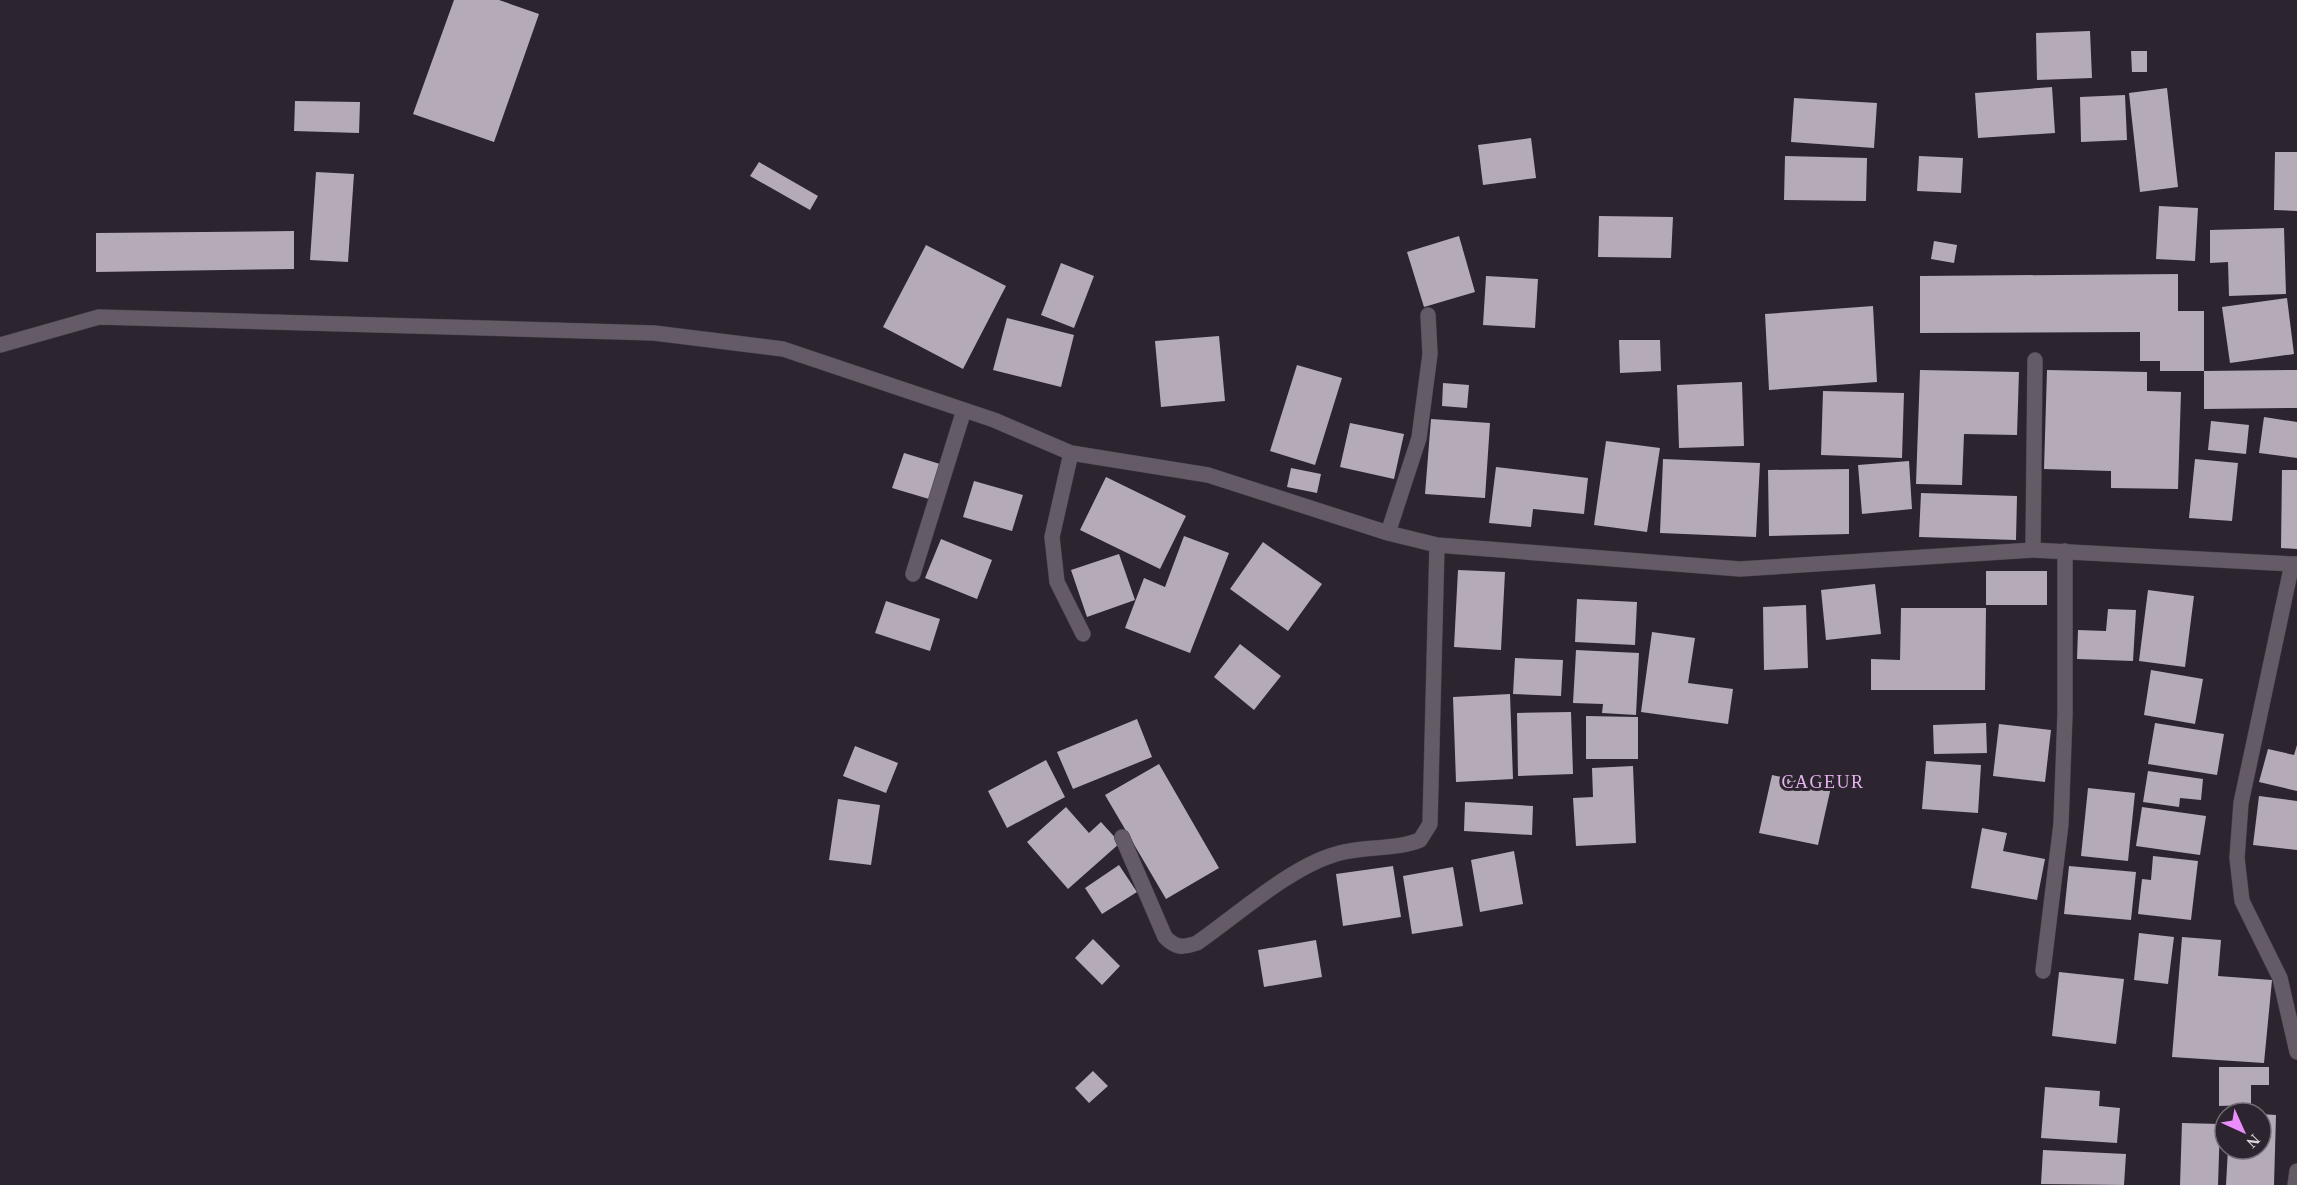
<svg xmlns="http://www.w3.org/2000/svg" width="2297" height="1185" viewBox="0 0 2297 1185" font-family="'Times New Roman',serif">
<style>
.building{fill:#b5abb8}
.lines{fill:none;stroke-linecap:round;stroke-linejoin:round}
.minor-casing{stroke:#474149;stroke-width:16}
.minor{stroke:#645b67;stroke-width:15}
.labels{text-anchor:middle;stroke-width:6;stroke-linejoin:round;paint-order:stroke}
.quarter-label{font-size:18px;letter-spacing:1.5px;fill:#e7b4f1;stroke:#2c242e}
</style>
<rect width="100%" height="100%" fill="#2c242e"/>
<!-- building -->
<path class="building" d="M454,0H499L539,14L494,142L413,114Z
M2090,31L2092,78L2037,80L2036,33Z
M2131,51H2147V72H2132Z
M2052,87L2055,133L1978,138L1975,93Z
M2167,88L2178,187L2140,192L2129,93Z
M2125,95L2127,140L2081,142L2080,97Z
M1794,98L1877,103L1874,148L1791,142Z
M295,101L360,102L359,133L294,131Z
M1531,138L1536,178L1483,185L1478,145Z
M2275,152H2297V211L2274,210Z
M1785,156L1867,158L1866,201L1784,200Z
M1919,156L1963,158L1961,193L1917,191Z
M759,162L818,196L810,210L750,176Z
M316,172L354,174L348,262L310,260Z
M2159,206L2198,208L2195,261L2156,259Z
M1599,216L1673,217L1671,258L1598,257Z
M2284,228L2286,294L2229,296L2228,262L2210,263V230Z
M294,231V269L96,272V233Z
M1459,236L1475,292L1424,307L1407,252Z
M1934,241L1957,245L1954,263L1931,259Z
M926,245L1006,286L963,369L883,327Z
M1061,263L1094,276L1074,328L1041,315Z
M2178,274V311H2204V371H2160V361H2140V332L1920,333V276Z
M1486,276L1538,279L1535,328L1483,325Z
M2287,298L2294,354L2230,363L2222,307Z
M1873,306L1877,382L1769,390L1765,314Z
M1007,318L1074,335L1061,387L993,370Z
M1219,336L1225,401L1161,407L1155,341Z
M1619,340H1660L1661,371L1620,373Z
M1297,365L1342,378L1315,465L1270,451Z
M1920,370L2019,372L2017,435L1964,434L1962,485L1916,484Z
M2047,370L2147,372V391L2181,392L2178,489L2111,488V471L2044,469Z
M2297,370V408L2204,409V371Z
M1742,382L1744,446L1679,448L1677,385Z
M1443,383L1469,385L1467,408L1442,406Z
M1823,391L1904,393L1902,458L1821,455Z
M2264,417L2297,422V458L2259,453Z
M1431,419L1490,423L1485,498L1425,494Z
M2211,421L2249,425L2246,454L2208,450Z
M1350,423L1404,434L1394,479L1340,467Z
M1606,441L1660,448L1647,532L1594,525Z
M904,453L940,464L929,499L892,488Z
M1663,459L1760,463L1756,537L1660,533Z
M2195,459L2238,463L2232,521L2189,518Z
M1909,461L1912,509L1862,514L1858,465Z
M1496,467L1588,478L1584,514L1533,509L1531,527L1489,523Z
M1291,468L1321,474L1317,493L1287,487Z
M1849,469V534L1769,536L1768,470Z
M2282,470H2297V549L2281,548Z
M1106,477L1186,516L1160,569L1080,530Z
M974,481L1023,495L1012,531L963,517Z
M1921,493L2017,496L2016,540L1919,537Z
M1184,536L1229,553L1190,653L1125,628L1144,578L1165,587Z
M941,539L992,560L977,599L925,578Z
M1263,542L1322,584L1288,631L1230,589Z
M1119,554L1135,600L1087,617L1071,570Z
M1458,570L1505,572L1501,650L1454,647Z
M1986,571H2047V605H1986Z
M1875,584L1881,634L1826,640L1821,590Z
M2148,590L2194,596L2185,667L2139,661Z
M1577,599L1637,602L1635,645L1575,642Z
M886,601L940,619L930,651L875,633Z
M1806,605L1808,668L1764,670L1763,607Z
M1901,608H1986L1985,690H1871V659L1900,660Z
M2108,609L2136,610L2133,661L2077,659L2078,630L2106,631Z
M1652,632L1695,638L1688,683L1733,689L1728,724L1641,712Z
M1240,644L1281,676L1254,710L1214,677Z
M1576,650L1639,653L1636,715L1602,713L1603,704L1573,703Z
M1515,658L1563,660L1561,696L1513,694Z
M2151,670L2203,679L2195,724L2144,715Z
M1510,694L1513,779L1456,782L1453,697Z
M1571,712L1573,774L1518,776L1517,713Z
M1586,716L1638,717V759H1586Z
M1137,719L1152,757L1073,789L1057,752Z
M1986,723L1987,753L1934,754L1933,725Z
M2155,723L2224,734L2217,775L2148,764Z
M1999,724L2051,730L2045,782L1993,776Z
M2297,745V791L2259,782L2268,749L2294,755Z
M855,746L898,763L886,793L843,776Z
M1046,760L1065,797L1007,828L988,791Z
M1926,761L1981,765L1978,813L1922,809Z
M1159,764L1219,868L1166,899L1105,795Z
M1633,766L1636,843L1576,846L1573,798L1593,797L1592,768Z
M2148,771L2203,779L2201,800L2180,798L2179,807L2143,802Z
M1772,775L1831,787L1818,845L1759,833Z
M2088,788L2135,793L2128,861L2081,856Z
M2259,796L2297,801V850L2253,845Z
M838,799L880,805L871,865L829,860Z
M1465,802L1533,806L1532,835L1464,831Z
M1066,807L1089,833L1101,822L1120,843L1068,889L1027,842Z
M2142,807L2206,816L2200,855L2136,846Z
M1982,828L2007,833L2003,851L2045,859L2037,900L1971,888Z
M1514,851L1523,904L1480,912L1471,860Z
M2153,856L2198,861L2191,920L2138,914L2142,879L2151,880Z
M1119,865L1137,892L1102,914L1085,888Z
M1393,866L1401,917L1343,926L1336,874Z
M2069,866L2136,872L2131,920L2064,914Z
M1453,867L1463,926L1412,934L1403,876Z
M2139,933L2174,937L2168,984L2134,980Z
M2182,937L2221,940L2218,976L2272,980L2264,1063L2172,1057Z
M1093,939L1120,966L1102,985L1075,958Z
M1316,940L1322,977L1264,987L1258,950Z
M2059,972L2124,979L2116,1044L2052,1036Z
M2219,1067H2269V1085H2251V1105L2219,1106Z
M1093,1071L1108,1086L1089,1103L1075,1088Z
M2045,1087L2100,1091L2099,1106L2120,1108L2117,1143L2041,1138Z
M2261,1114L2276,1115L2274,1185H2226L2228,1149H2261Z
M2182,1123L2220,1124L2218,1185H2180Z
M2043,1150L2126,1154L2124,1185L2041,1184Z"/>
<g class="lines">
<!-- minor casing -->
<g class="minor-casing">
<path id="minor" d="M0,345L99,317L654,333L783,349L994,420L1071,453L1208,475L1388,533L1437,545L1740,569L2033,550L2292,564
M1071,453L1052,537L1057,582L1083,634
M1388,533L1419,438L1430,354L1428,315
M2033,550L2035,360
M2297,564H2292L2241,803L2237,858L2242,901L2280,978L2297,1052
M913,574L964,410
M1122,837L1165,937C1176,948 1182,948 1197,943C1236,916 1288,869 1333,855C1361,845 1393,851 1420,840L1430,824L1437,545
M2043,971L2061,824L2065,714V551
M2295,1185L2297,1171"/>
</g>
<!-- minor -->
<use href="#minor" class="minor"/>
</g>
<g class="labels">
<!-- quarter labels -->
<g class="quarter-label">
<text x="1823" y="788">CAGEUR</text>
</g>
</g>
<!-- north arrow -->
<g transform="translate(2243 1131) rotate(135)"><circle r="28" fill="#2c242e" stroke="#716a73" stroke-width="1.5"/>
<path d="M0-4.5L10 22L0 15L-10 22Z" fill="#ea8dfd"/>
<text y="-9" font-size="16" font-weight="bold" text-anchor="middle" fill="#d9d4db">N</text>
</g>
</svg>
